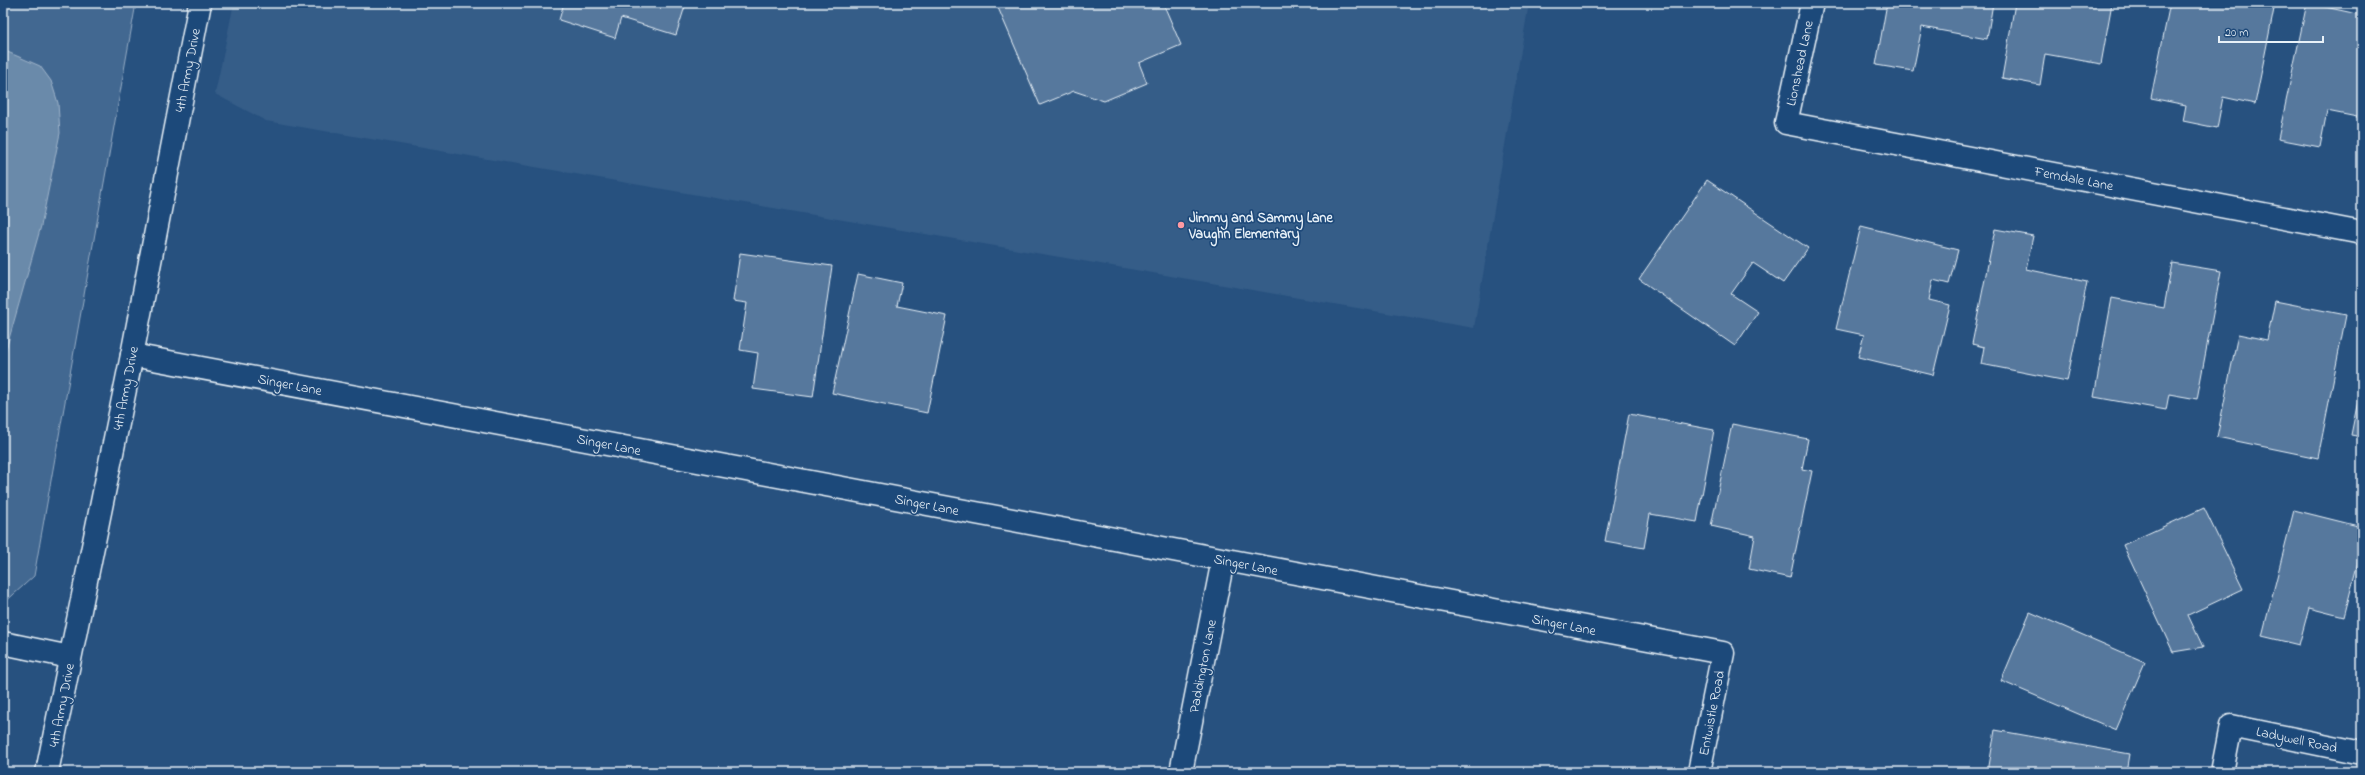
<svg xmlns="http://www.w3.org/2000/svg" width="2365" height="775" viewBox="0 0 2365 775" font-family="'Indie Flower',sans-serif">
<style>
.built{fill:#355d88}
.green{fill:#436891;stroke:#96acc4}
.water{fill:#6b8aaa;stroke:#9db3c9}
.building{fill:#57789d;stroke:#e8f1f8}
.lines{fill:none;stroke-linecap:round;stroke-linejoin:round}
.minor-casing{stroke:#e8f1f8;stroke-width:25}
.tertiary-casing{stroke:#e8f1f8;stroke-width:25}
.minor{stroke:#1f4a7a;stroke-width:22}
.tertiary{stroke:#1f4a7a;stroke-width:22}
.poi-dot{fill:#ff9aa2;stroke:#1f4a7a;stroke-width:1.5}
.labels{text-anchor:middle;stroke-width:3.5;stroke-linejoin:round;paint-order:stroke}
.street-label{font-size:14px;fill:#e8f1f8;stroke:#1f4a7a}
.poi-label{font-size:14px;font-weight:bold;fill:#e8f1f8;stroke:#1f4a7a;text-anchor:start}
</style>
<rect width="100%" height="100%" fill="#27517f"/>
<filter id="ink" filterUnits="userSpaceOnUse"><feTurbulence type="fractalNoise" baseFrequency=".025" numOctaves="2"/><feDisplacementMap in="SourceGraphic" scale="8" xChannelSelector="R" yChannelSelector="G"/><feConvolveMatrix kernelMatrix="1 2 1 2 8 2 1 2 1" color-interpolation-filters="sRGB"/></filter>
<g filter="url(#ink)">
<!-- built -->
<path class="built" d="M234,3H1529L1474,328L266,121L215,94Z"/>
<!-- green -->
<path class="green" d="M3,3H136L34,576L3,604Z"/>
<!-- water -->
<path class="water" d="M3,50L40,66L51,81L58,103L60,133L41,226L3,360Z"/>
<!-- building -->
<path class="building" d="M564,3H686L676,35L621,18L615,38L559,20Z
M996,3H1163L1181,45L1139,63L1147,83L1104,101L1074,91L1040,105Z
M1887,3H1993L1987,39L1922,27L1913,71L1876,65Z
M2015,3H2112L2101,64L2045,54L2040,85L2002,78Z
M2170,3L2275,4L2255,104L2223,97L2217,128L2183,121L2186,105L2151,98Z
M2307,3L2362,15V118L2327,111L2320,147L2278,139Z
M1707,180L1808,248L1783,283L1753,263L1731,294L1758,312L1735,346L1639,279Z
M1861,226L1958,250L1949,284L1933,280L1929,300L1950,305L1933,375L1858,357L1864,335L1836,329Z
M1995,229L2033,236L2026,269L2087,282L2067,381L1981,364L1984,347L1972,344Z
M740,253L832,266L813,397L753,389L758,353L740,350L747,303L733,301Z
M2172,263L2221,271L2197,399L2169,394L2166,410L2094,397L2112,298L2164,308Z
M858,274L902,283L897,306L947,316L927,413L832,393Z
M2275,301L2346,315L2318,458L2217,437L2238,334L2267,340Z
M2362,381V437L2351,435Z
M1629,414L1714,430L1697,522L1650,514L1644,548L1605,541Z
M1732,424L1808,439L1802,469L1812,471L1790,578L1749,569L1755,536L1711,526Z
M2204,508L2243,589L2188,615L2203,647L2173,652L2123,545Z
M2294,510L2362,527V546L2344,617L2309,608L2299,645L2262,636Z
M2030,612L2145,662L2116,730L2001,681Z
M1995,730L2130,754L2127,772H1988Z"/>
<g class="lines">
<!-- minor casing -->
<g class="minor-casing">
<path id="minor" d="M1812,3L1786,123L2362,233
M132,355L1723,653L1699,772
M3,643L70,657
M1181,772L1223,560
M2222,772L2231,726L2362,753"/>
</g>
<!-- tertiary casing -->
<g class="tertiary-casing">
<path id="tertiary" d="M47,772L132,355L200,3"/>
</g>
<!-- minor -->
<use href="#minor" class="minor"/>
<!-- tertiary -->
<use href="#tertiary" class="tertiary"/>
</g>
</g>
<!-- markers -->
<circle class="poi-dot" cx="1181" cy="225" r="4"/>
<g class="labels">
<!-- street labels -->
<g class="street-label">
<text transform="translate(1799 63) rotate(-78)" y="5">Lionshead Lane</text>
<text transform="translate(187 70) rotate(-79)" y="5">4th Army Drive</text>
<text transform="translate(2074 178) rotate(11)" y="5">Ferndale Lane</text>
<text transform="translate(290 384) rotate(11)" y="5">Singer Lane</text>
<text transform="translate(125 388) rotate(-79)" y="5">4th Army Drive</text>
<text transform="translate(609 444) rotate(11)" y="5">Singer Lane</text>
<text transform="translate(927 504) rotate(11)" y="5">Singer Lane</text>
<text transform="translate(1246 564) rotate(11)" y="5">Singer Lane</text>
<text transform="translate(1564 624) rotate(11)" y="5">Singer Lane</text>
<text transform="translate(1202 666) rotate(-79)" y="5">Paddington Lane</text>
<text transform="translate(61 705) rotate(-79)" y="5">4th Army Drive</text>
<text transform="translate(1711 713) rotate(-79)" y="5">Entwistle Road</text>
<text transform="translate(2297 739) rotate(12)" y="5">Ladywell Road</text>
</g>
<!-- poi labels -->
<g class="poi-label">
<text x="1189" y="222">Jimmy and Sammy Lane<tspan x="1189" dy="16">Vaughn Elementary</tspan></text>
</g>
</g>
<!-- margin -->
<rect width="2365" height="775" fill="none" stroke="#1f4a7a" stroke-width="16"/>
<rect x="8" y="8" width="2349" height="759" fill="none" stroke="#e8f1f8" stroke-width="1.5" filter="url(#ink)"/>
<!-- scale -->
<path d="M2219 36v6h104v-6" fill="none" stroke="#e8f1f8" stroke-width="2"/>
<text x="2225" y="36" font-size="12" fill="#e8f1f8" stroke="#1f4a7a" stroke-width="3" paint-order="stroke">20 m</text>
</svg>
